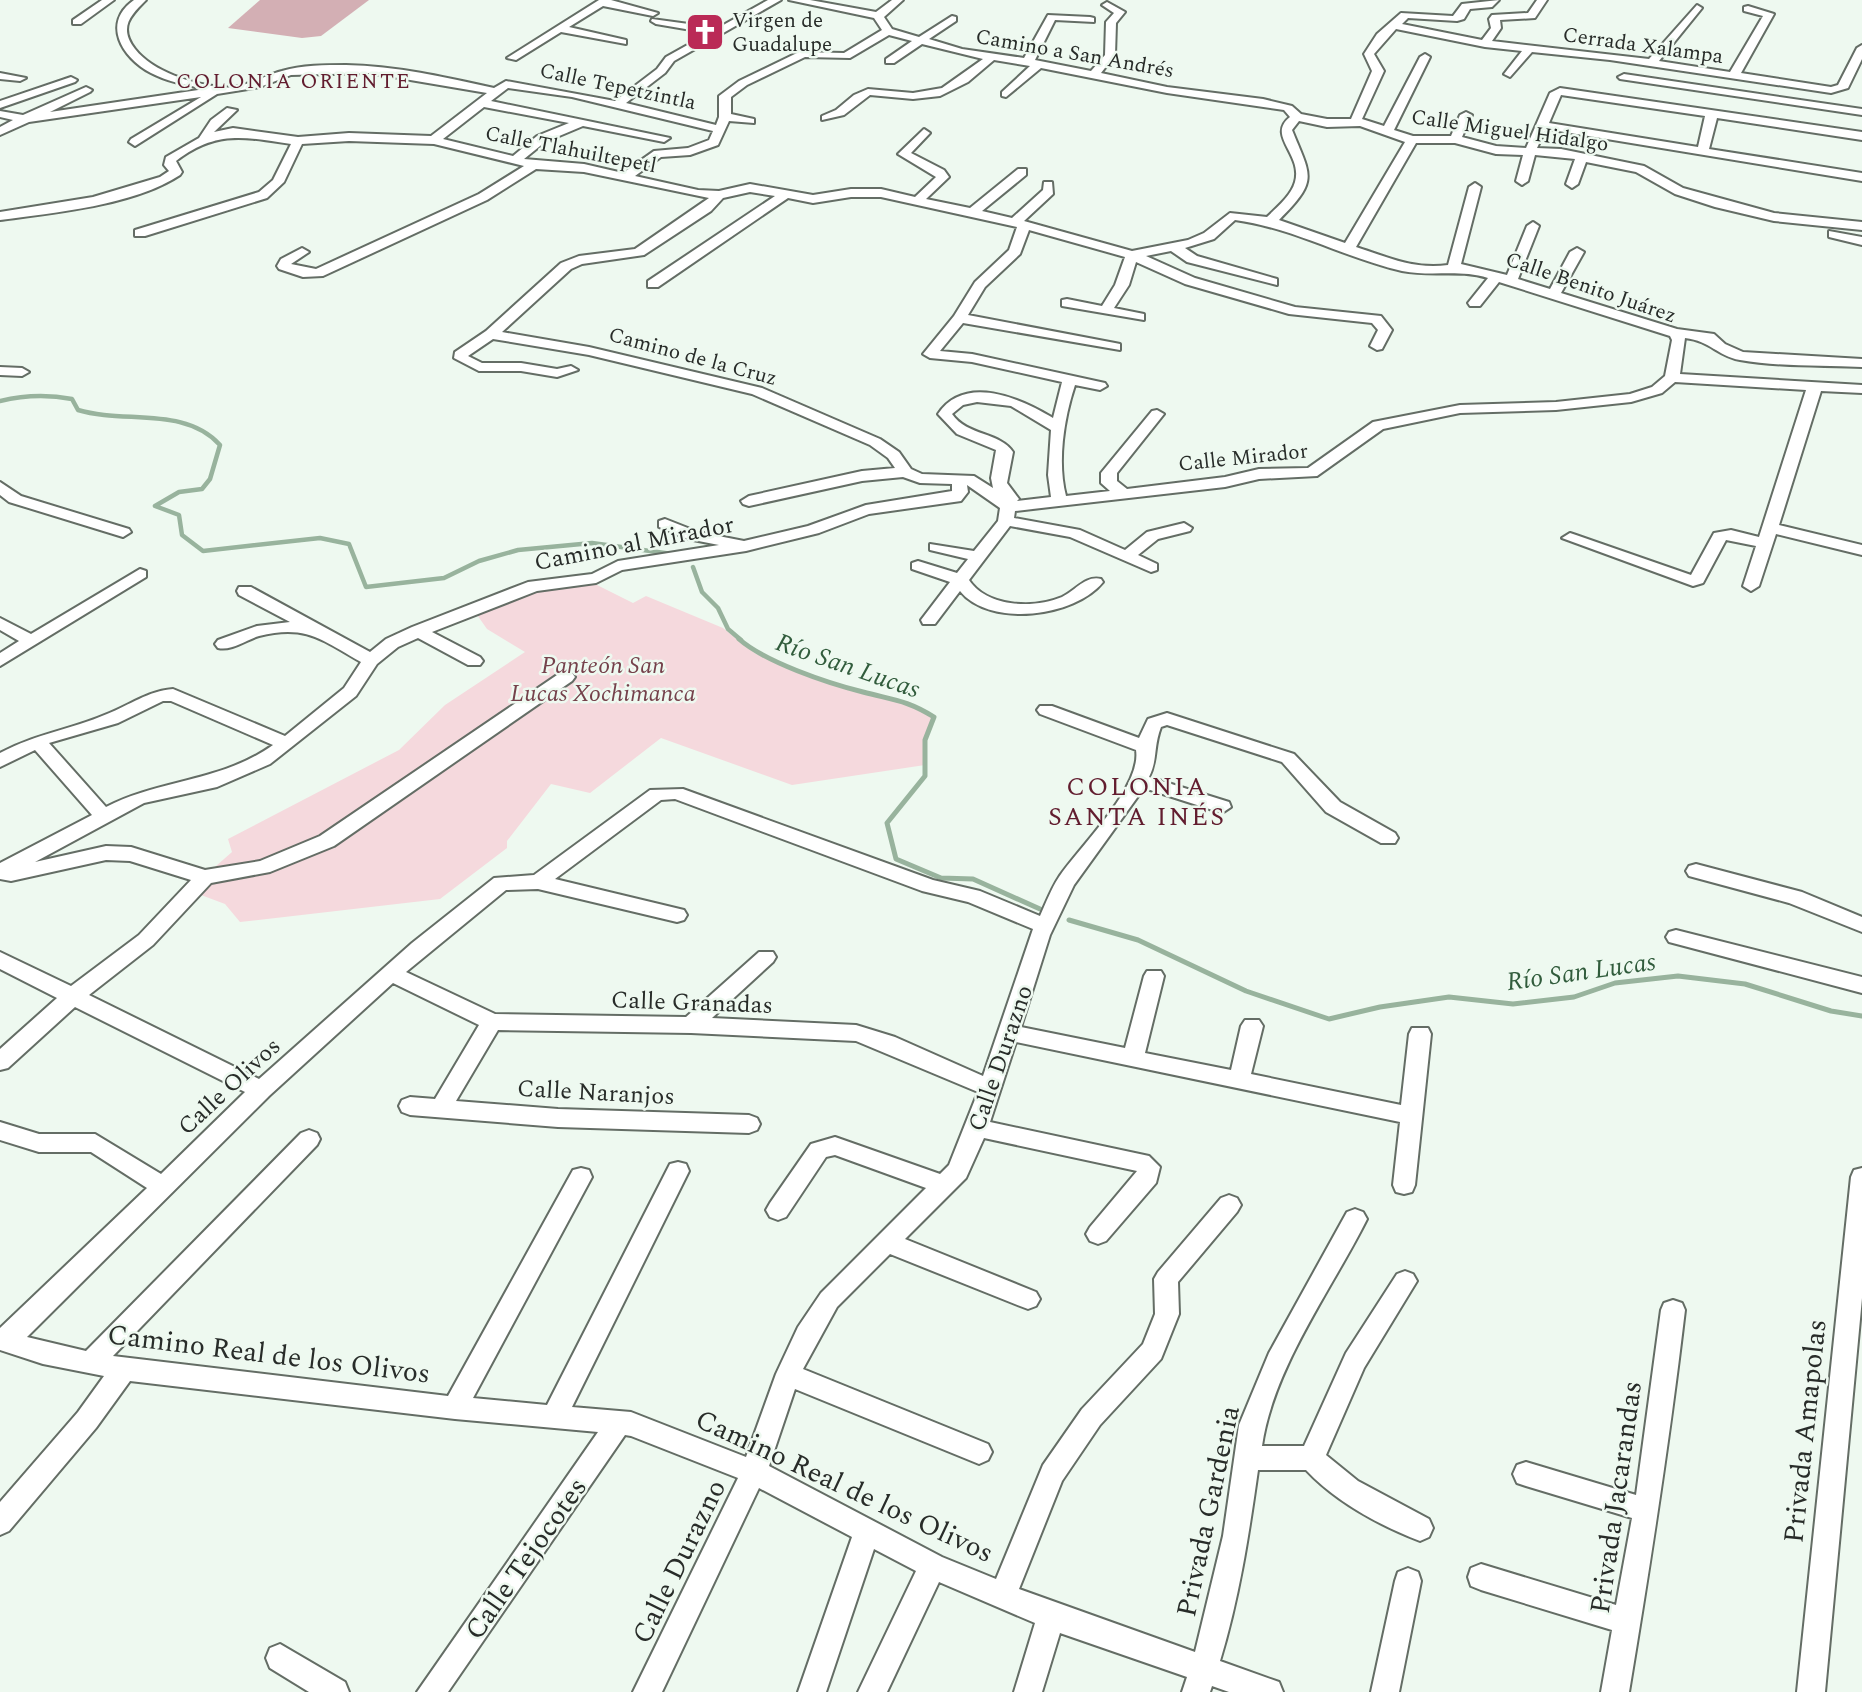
<svg xmlns="http://www.w3.org/2000/svg" width="1862" height="1692" viewBox="0 0 1862 1692" font-family="Spectral,serif">
<style>
.green{fill:#f5d9dd}
.forest{fill:#d3afb4}
.lines{fill:none;stroke-linecap:round;stroke-linejoin:round}
.stream-far1{stroke:#98b39d;stroke-width:4.5}
.stream{stroke:#98b39d;stroke-width:5}
.minor-casing{stroke:#646d65;stroke-width:4}
.minor{fill:#fff;fill-rule:evenodd}
.labels{text-anchor:middle;stroke-width:5;stroke-linejoin:round;paint-order:stroke}
.far-poi-label{font-size:21px;fill:#282c29;stroke:#eef9f0;text-anchor:start}
.far-street-label{font-size:21px;fill:#282c29;stroke:#eef9f0}
.far-neighbourhood-label{font-size:21px;letter-spacing:2px;fill:#621d2f;stroke:#eef9f0}
.street-label{font-size:24px;fill:#282c29;stroke:#eef9f0}
.park-label{font-size:24px;font-style:italic;fill:#75414b;stroke:#eef9f0}
.water-label{font-size:26px;font-style:italic;fill:#315c3c;stroke:#eef9f0}
.neighbourhood-label{font-size:26px;letter-spacing:2px;fill:#621d2f;stroke:#eef9f0}
.near-street-label{font-size:28px;fill:#282c29;stroke:#eef9f0}
</style>
<rect width="100%" height="100%" fill="#eef9f0"/>
<!-- green -->
<path class="green" d="M591,582L633,603L646,596L723,628L756,654L861,692L910,702L934,717L925,740V765L792,785L661,738L590,793L551,784L507,841V848L440,899L240,922L225,904L201,895L192,887L232,852L228,839L399,750L445,705L525,652L487,629L475,612L535,590Z"/>
<!-- forest -->
<path class="forest" d="M260,0H369L321,36L302,38L228,28Z"/>
<g class="lines">
<!-- stream-far1 -->
<path class="stream-far1" d="M0,401C24,395 47,394 72,399L78,410C124,424 185,406 220,445L210,479L202,489L179,492L155,506L179,515L182,535L203,551L320,538L349,544L366,587L444,578L479,561L518,550L592,543L672,554
M693,567L702,592L718,608L728,629L741,640"/>
<!-- stream -->
<path class="stream" d="M739,639C765,662 827,683 863,692C893,700 907,700 934,717L925,740V776L887,823L896,859L941,878L973,879L1040,909
M1069,920L1138,940L1246,991L1329,1019L1380,1007L1449,997L1513,1004L1574,997L1615,983L1678,976L1745,984L1831,1011L1862,1016"/>
<!-- minor casing -->
<g class="minor-casing">
<path id="minor" d="M102,0H114L81,24H73V20Z
M134,0H146C131,15 118,27 135,49C153,72 193,84 220,87C242,90 262,76 282,71C302,65 325,65 346,65C396,66 445,77 494,88L506,81L615,101L657,69L666,57L709,33L656,24L651,21L652,19L718,28L768,0H781L674,61L665,73L626,103L716,125L719,117V96L739,81L799,52L844,53L882,30L874,18L789,0H810L876,12L892,0H903L884,17L892,29L919,37L952,16L956,17V21L929,39L962,49L1024,58L1048,15L1090,17L1094,18V22L1055,20L1035,60L1091,71L1105,55L1106,22L1114,13L1102,5L1107,2L1125,12L1116,23L1115,55L1101,73L1167,87L1263,99L1292,106L1301,114L1327,119H1351L1372,71L1364,54L1377,34L1401,13L1453,16L1462,4L1499,0L1492,7L1470,9L1464,19L1457,21L1408,18L1402,24L1482,40L1491,28L1489,19L1492,15L1528,13L1537,0H1547L1535,18L1500,20L1501,28L1492,41L1649,59L1697,5L1702,8L1659,61L1730,72L1763,16L1744,11V7L1748,6L1774,14L1741,73L1831,87L1838,85L1857,48L1862,45V59L1848,88L1831,93L1610,60L1532,52L1510,77L1504,74L1522,51L1485,47L1396,29L1374,54L1384,71L1362,119L1384,126L1420,57L1425,54L1430,57L1394,130L1413,136H1451L1460,115L1466,112L1472,115L1462,137L1496,146L1526,148L1550,93L1560,88L1862,132V140L1717,118L1709,149L1862,173V181L1546,129L1537,148L1561,149L1644,166L1683,188L1774,213L1862,222V230L1774,221L1715,207L1675,194L1636,172L1586,162L1578,184L1572,188L1566,184L1575,159L1535,155L1528,181L1522,185L1516,181L1523,155L1496,154L1455,143H1416L1356,247C1387,257 1415,270 1448,265L1469,187L1475,183L1481,187L1461,264L1507,275L1527,226L1533,222L1539,226L1518,279L1550,289L1570,252L1577,248L1584,252L1561,293L1677,329L1714,334L1725,344L1743,352L1862,359V367C1822,365 1779,367 1740,360C1717,356 1711,341 1685,338L1680,374L1862,385V393L1821,391L1779,525L1862,545V555L1776,534L1759,586L1751,591L1743,586L1756,546L1726,540L1703,583L1693,586L1562,538L1570,533L1576,535L1691,575L1714,533L1731,530L1759,537L1806,390L1675,382L1662,393L1631,402L1556,410L1460,413L1383,429L1317,476L1259,479L1225,487L1015,511L1014,518L1080,530L1125,550L1147,532L1184,523L1192,528L1190,531L1158,539L1138,555L1157,564V570L1151,572L1070,537L1010,526L969,580C987,607 1033,609 1062,597C1075,591 1086,575 1101,579L1103,582C1075,617 990,628 960,591L935,624H923L921,620L950,582L912,569V563L918,561L957,573L968,559L930,550V544L974,551L998,521L1000,508L967,485L968,492L961,501L869,514L819,533L746,551L622,570L596,583L537,591L432,632L480,657L483,661L480,665H468L418,638L398,647L377,664L356,696L270,764L217,787L144,803L35,862L106,846L131,847L205,870L260,861L320,836L560,673H572L575,677L572,681L334,846L270,872L211,883L153,945L89,995L259,1079L412,943L494,878L534,875L650,790L683,789L933,880L980,891L1040,916C1046,903 1051,889 1059,877C1080,846 1142,787 1136,750L1040,714L1037,710L1040,706H1052L1139,738L1148,719L1167,713L1294,754L1340,802L1395,833L1398,838L1395,843H1381L1326,812L1282,762L1167,725L1161,727C1153,748 1158,759 1149,777L1229,802L1231,807L1222,813L1144,788L1074,885L1050,935L1021,1027L1125,1048L1144,976L1147,971H1161L1164,976L1145,1053L1231,1070L1241,1026L1245,1020H1259L1263,1026L1251,1074L1401,1105L1409,1034L1412,1028H1428L1431,1034L1415,1185L1412,1192L1404,1194L1396,1192L1393,1185L1400,1122L1016,1042L990,1122L1149,1156L1160,1167L1156,1183L1106,1241L1098,1244L1090,1241L1086,1234L1090,1227L1137,1171L984,1138L966,1178L905,1239L1036,1292L1040,1299L1036,1306L1028,1309L1020,1306L890,1254L837,1307L803,1369L988,1444L992,1452L988,1460L979,1464L795,1389L769,1466L942,1557L996,1579L1043,1465L1082,1409L1143,1344L1155,1314L1154,1279L1158,1272L1221,1198L1229,1195L1237,1198L1241,1205L1237,1212L1178,1282L1179,1314L1161,1359L1100,1425L1062,1481L1019,1589L1195,1652L1223,1536L1239,1425L1269,1353L1347,1212L1355,1209L1363,1212L1367,1219C1332,1289 1273,1368 1262,1446H1304L1346,1353L1397,1274L1405,1271L1413,1274L1417,1281L1364,1368L1326,1455L1358,1481L1429,1519L1433,1528L1429,1537L1420,1541C1379,1525 1336,1502 1306,1470H1258C1249,1534 1239,1599 1220,1661L1279,1682L1283,1692H1229L1212,1686L1210,1692H1182L1187,1677L1060,1633L1042,1692H1014L1035,1623L939,1582L887,1692H858L916,1571L874,1549L826,1692H798L852,1537L759,1488L662,1692H633L738,1478L631,1436L625,1435L448,1692H417L598,1432L455,1419L130,1381L96,1428L9,1531L0,1535V1502L78,1412L104,1376L43,1364L0,1350V1328L147,1188L91,1152H39L0,1140V1122L39,1134H95L161,1174L245,1092L75,1007L8,1068L0,1070V1049L57,998L0,969V952L71,986L139,935L191,880L130,861L106,860L11,881L0,879V863L92,815L35,750L0,767V753C38,733 70,730 107,714C130,705 148,691 173,689L285,736L344,688L361,662C322,640 306,624 259,636C246,640 232,651 218,648L215,644L218,640L257,626L290,622L239,595L237,591L239,587H251L370,652L386,639L412,627L528,582L592,574L618,561L719,545L688,539L659,527V521L665,519L698,532L744,541L808,526L866,505L952,491V484L920,483L903,477L862,481L749,506L743,504L741,501L749,496L862,471L895,468L888,458L870,445L752,394L589,355L493,339L468,356L482,363H521L557,369L571,366L578,370L557,377L521,371H479L454,358L455,352L486,331L561,263L579,256L635,249L709,198L584,172L536,169L487,200L323,276L303,277L279,269L277,266L281,259L302,248L309,252L291,264L316,269L479,194L524,166L434,144L349,141L302,144L284,182L267,198L145,236H135V230L259,192L273,180L291,144C244,137 216,130 176,161L182,172L180,175C135,205 54,213 0,220V212L93,197L160,177L169,171L164,165L166,157L199,138L211,120L227,108L237,110L214,132L233,128L298,137L349,133L431,136L487,93L369,73L291,75L260,87L217,94L135,146L129,142L131,139L201,97L29,122L0,135V127L13,120L0,117V111L23,115L86,87L92,90L90,92L50,112L205,89C187,85 168,82 151,73C122,58 101,23 134,0ZM889,35L912,41L886,59V63H894L922,44L983,59L942,88L913,93L868,89L854,95L836,110L822,116V120L844,115L870,95L913,99L940,96L968,82L994,60L1030,66L1002,92V96L1006,97L1041,68L1167,93L1284,110L1290,117C1266,136 1303,154 1295,182C1291,196 1277,207 1267,217L1230,213L1204,233L1188,240L1132,251L1024,221L1053,194L1052,182H1044L1043,190L1012,218L982,211L1026,175V169H1018L970,208L926,199L949,177L944,170L911,153L930,133L924,129L898,154L936,177L915,197L881,189H851L813,195L750,184L719,191L698,190L635,176L661,157L690,155L718,145L729,121L754,123V119L731,114V97L747,85L805,57L850,58ZM508,88L572,97L713,131L709,140L688,148L654,151L623,173L584,164L524,159L545,142L583,126L664,142L670,138L491,101ZM1561,95L1705,116L1698,147L1549,123ZM484,107L569,123L537,136L513,156L443,139ZM1299,121L1327,127L1360,126L1405,142L1345,243L1279,220C1319,180 1311,177 1292,130ZM750,192L775,196L648,281V287H658L788,198L813,203L851,197H881L1017,227L1009,250L975,282L954,316L923,354L930,358L972,362L1062,382L1053,418C1020,398 965,374 938,414L957,434L996,450L991,478L993,488L974,476L922,474L911,469L899,452L880,439L762,388L589,347L502,332L571,269L582,264L644,255L711,211L723,198ZM1235,220C1294,228 1345,258 1402,271C1432,277 1459,269 1488,278L1468,303L1470,306H1480L1499,282L1670,336L1672,340L1665,376L1652,387L1630,394L1556,402L1460,405L1373,422L1308,468L1259,469L1225,477L1127,489L1117,481V473L1164,414L1157,410L1152,411L1101,473V483L1110,491L1066,496C1057,462 1064,418 1075,385L1100,390L1107,386L1105,383L972,354L940,351L963,323L1120,350V344L1115,343L968,315L985,287L1020,254L1029,230L1125,257L1115,285L1102,306L1067,299L1062,300V306L1144,320V314L1114,308L1129,285L1136,262L1185,284L1289,314L1372,323L1378,330L1370,346L1377,350L1382,349L1392,330L1381,316L1295,307L1195,278L1146,256L1171,251L1187,262L1277,285V279L1197,256L1185,248L1214,239ZM977,402L1011,406L1051,430L1048,475L1051,497L1017,501L1019,499L1007,483L1013,452C1000,432 967,436 952,414L963,405ZM163,701H171L273,745C221,782 160,779 106,807L49,743L118,723ZM675,799L922,891L968,902L1033,929L983,1076L895,1037L856,1025L712,1018L773,962L776,957L773,952H759L686,1017L495,1014L406,972L506,890L538,889L677,922L684,920L687,915L684,910L555,879L661,800ZM393,983L479,1025L435,1099L410,1097L402,1100L399,1106L402,1112L410,1115L558,1127L749,1133L757,1130L760,1124L757,1118L749,1115L558,1109L456,1101L498,1030L691,1033L856,1041L978,1092L949,1165L940,1174L835,1137L811,1144L770,1203L766,1210L770,1217L778,1220L786,1217L826,1157L835,1155L926,1188L821,1293L798,1327L776,1374L746,1457L631,1412L572,1407L689,1171L686,1164L678,1162L670,1164L547,1405L473,1398L592,1177L589,1170L581,1168L573,1170L448,1396L113,1356L317,1145L320,1139L317,1133L309,1130L301,1133L86,1351L27,1337L269,1096Z
M599,0H611L658,13L653,16L603,6L569,27L626,40V44L561,32L516,60L507,58Z
M0,73L26,78L20,81L0,79Z
M1624,74L1862,109V115L1620,79L1618,77Z
M71,77L77,80L75,82L0,108V101Z
M1829,231L1862,237V245L1829,237Z
M0,367L22,368L29,372L22,376L0,375Z
M0,482L21,496L129,529L131,532L123,537L9,502L0,495Z
M140,569L146,571V577L0,666V653L19,641L0,630V618L31,634Z
M1696,864L1802,892L1862,917V932L1789,903L1689,876L1686,871L1689,866Z
M1676,930L1862,977V993L1669,942L1666,937L1669,932Z
M1862,1168V1298L1825,1692H1797L1851,1177L1854,1170Z
M1673,1300L1682,1303L1685,1310C1670,1438 1650,1566 1629,1692H1601L1612,1630L1481,1590L1471,1586L1468,1577L1471,1568L1481,1564L1616,1605L1632,1518L1526,1486L1517,1483L1513,1474L1517,1465L1526,1462L1636,1495L1661,1310L1664,1303Z
M1408,1568L1418,1572L1421,1581L1399,1692H1371L1395,1581L1398,1572Z
M280,1644L345,1682L349,1692H309L270,1668L266,1658L270,1648Z"/>
</g>
<!-- minor -->
<use href="#minor" class="minor"/>
</g>
<!-- icons -->
<defs>
<g id="church-square" transform="scale(2.0125)"><rect x="-9" y="-9" width="18" height="18" rx="4" fill="#ba2a56" stroke="#eef9f0"/><path d="M-1.2-6h2.4v3.5h3.3v2.4h-3.3V6h-2.4V-.1h-3.3v-2.4h3.3Z" fill="#fff"/></g>
</defs>
<g fill-rule="evenodd">
<use href="#church-square" x="705" y="32"/>
</g>
<g class="labels">
<!-- far-poi labels -->
<g class="far-poi-label">
<text x="732" y="27">Virgen de<tspan x="732" dy="24">Guadalupe</tspan></text>
</g>
<!-- far-street labels -->
<g class="far-street-label">
<text transform="translate(1643 45) rotate(8)" y="7">Cerrada Xalampa</text>
<text transform="translate(1075 53) rotate(10)" y="7">Camino a San Andrés</text>
<text transform="translate(618 86) rotate(12)" y="7">Calle Tepetzintla</text>
<text transform="translate(1510 130) rotate(8)" y="7">Calle Miguel Hidalgo</text>
<text transform="translate(571 149) rotate(11)" y="7">Calle Tlahuiltepetl</text>
<text transform="translate(1591 287) rotate(19)" y="7">Calle Benito Juárez</text>
<text transform="translate(693 356) rotate(15)" y="7">Camino de la Cruz</text>
<text transform="translate(1243 457) rotate(-6)" y="7">Calle Mirador</text>
</g>
<!-- far-neighbourhood labels -->
<g class="far-neighbourhood-label">
<text x="294" y="88">COLONIA ORIENTE</text>
</g>
<!-- street labels -->
<g class="street-label">
<text transform="translate(634 543) rotate(-11)" y="8">Camino al Mirador</text>
<text transform="translate(692 1002) rotate(2)" y="8">Calle Granadas</text>
<text transform="translate(1000 1058) rotate(-71)" y="8">Calle Durazno</text>
<text transform="translate(229 1086) rotate(-43)" y="8">Calle Olivos</text>
<text transform="translate(596 1092) rotate(3)" y="8">Calle Naranjos</text>
</g>
<!-- park labels -->
<g class="park-label">
<text x="603" y="673">Panteón San<tspan x="603" dy="28">Lucas Xochimanca</tspan></text>
</g>
<!-- water labels -->
<g class="water-label">
<text transform="translate(848 665) rotate(19)" y="9">Río San Lucas</text>
<text transform="translate(1581 971) rotate(-8)" y="9">Río San Lucas</text>
</g>
<!-- neighbourhood labels -->
<g class="neighbourhood-label">
<text x="1137" y="795">COLONIA<tspan x="1137" dy="30">SANTA INÉS</tspan></text>
</g>
<!-- near-street labels -->
<g class="near-street-label">
<text transform="translate(269 1353) rotate(7)" y="10">Camino Real de los Olivos</text>
<text transform="translate(1804 1431) rotate(-84)" y="10">Privada Amapolas</text>
<text transform="translate(845 1485) rotate(25)" y="10">Camino Real de los Olivos</text>
<text transform="translate(1615 1497) rotate(-82)" y="10">Privada Jacarandas</text>
<text transform="translate(1207 1511) rotate(-78)" y="10">Privada Gardenia</text>
<text transform="translate(525 1558) rotate(-55)" y="10">Calle Tejocotes</text>
<text transform="translate(678 1561) rotate(-64)" y="10">Calle Durazno</text>
</g>
</g>
</svg>
